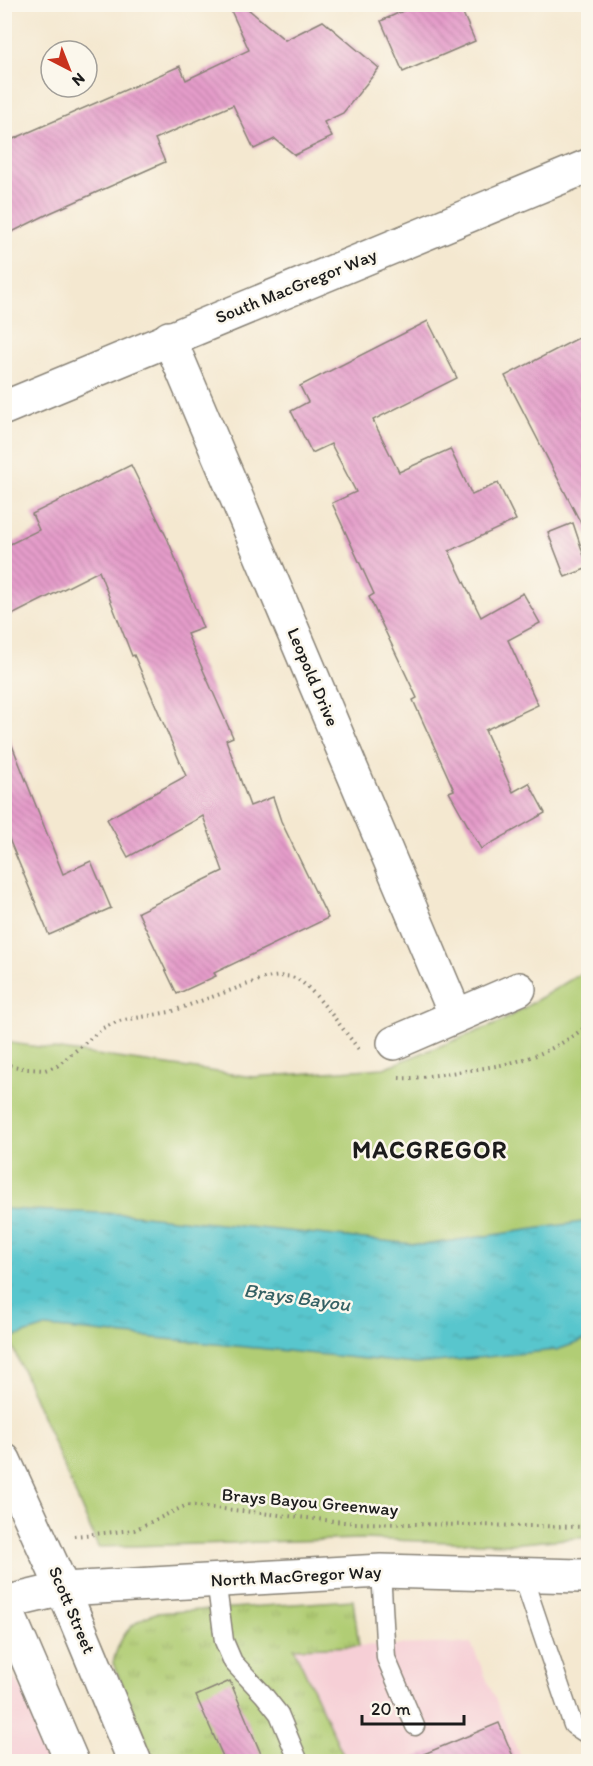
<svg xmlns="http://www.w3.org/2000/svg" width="593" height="1766" viewBox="0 0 593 1766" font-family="Itim,sans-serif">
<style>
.built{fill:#f6cfd6}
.grass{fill:url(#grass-tufts);stroke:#667448;stroke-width:1.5}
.green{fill:#b1cd74;stroke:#667448;stroke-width:1.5}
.water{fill:url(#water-ripples);stroke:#3a7174;stroke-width:1.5}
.building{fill:url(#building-back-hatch)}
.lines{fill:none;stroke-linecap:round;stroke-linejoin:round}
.lane-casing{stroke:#888276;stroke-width:21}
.street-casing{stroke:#888276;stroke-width:36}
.secondary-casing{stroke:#888276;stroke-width:36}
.path{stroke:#888276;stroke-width:4;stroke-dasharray:1.5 4.5;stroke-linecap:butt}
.lane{stroke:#fff;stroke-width:18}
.street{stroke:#fff;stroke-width:33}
.secondary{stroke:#fff;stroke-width:33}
.labels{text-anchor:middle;stroke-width:5;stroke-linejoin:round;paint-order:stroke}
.street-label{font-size:18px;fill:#1c1c1c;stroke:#fbf7ec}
.water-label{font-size:20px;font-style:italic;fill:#346063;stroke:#fbf7ec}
.district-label{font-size:24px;font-weight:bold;letter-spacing:1.5px;fill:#1c1c1c;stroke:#fbf7ec}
</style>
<defs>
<pattern id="grass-tufts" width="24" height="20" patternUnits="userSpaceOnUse" patternTransform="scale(1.5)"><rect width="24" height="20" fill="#b1cd74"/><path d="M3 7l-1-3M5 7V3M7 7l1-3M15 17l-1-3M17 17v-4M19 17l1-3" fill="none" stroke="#98af64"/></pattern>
<pattern id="water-ripples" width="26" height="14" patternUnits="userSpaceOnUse" patternTransform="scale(1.5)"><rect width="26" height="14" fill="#59c6cd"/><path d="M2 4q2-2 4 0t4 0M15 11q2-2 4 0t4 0" fill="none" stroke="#4daaaf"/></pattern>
<pattern id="building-back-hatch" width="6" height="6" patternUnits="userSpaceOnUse" patternTransform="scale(1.5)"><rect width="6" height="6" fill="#e49bc9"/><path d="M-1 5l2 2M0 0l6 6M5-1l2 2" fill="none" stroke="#c385ac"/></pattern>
</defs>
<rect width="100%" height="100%" fill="#fbf7ec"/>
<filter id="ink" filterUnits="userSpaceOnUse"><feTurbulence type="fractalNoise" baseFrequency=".0167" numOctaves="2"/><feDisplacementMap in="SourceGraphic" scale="12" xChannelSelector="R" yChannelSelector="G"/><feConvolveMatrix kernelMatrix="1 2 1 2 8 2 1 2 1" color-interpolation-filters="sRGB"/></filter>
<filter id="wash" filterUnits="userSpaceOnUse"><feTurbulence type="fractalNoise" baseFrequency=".008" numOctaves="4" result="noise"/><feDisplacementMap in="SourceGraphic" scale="24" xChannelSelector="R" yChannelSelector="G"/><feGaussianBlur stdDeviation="1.35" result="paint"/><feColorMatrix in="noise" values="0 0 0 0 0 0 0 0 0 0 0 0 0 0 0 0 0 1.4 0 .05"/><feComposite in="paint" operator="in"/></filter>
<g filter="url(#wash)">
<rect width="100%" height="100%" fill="#f4e8d0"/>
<!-- built -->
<path class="built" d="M471,1643L522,1761H344L294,1647Z
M4,1665L25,1692L54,1761H5Z"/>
<!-- grass -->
<path class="grass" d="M353,1600L359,1646L294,1648L346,1761H154L113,1663C119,1637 130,1621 156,1613Z"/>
<!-- green -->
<path class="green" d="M588,969V1537L510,1544L361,1539L98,1547L5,1329L4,1042L253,1077L384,1068L499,1023Z"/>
<!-- water -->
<path class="water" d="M5,1209L125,1214L423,1245L582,1222L588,1219V1339L557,1350L416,1364L46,1327L5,1340Z"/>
<g id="blocks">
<!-- building -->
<path class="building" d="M228,4H242L285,40L323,21L379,68L343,113L324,122L332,137L295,155L275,139L254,149L233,105L155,139L165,162L50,213L4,236V143L180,66L186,80L249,50Z
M418,4H459L475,41L403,72L381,21Z
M428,321L457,378L373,420L399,472L450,449L472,495L498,483L516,520L449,551L481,617L523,593L540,623L508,640L538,705L485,730L513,792L529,783L545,813L481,849L449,792L454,790L413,700L417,698L369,597L374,594L332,503L356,492L331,444L312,453L291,411L308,402L300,386Z
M588,333V537L505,376Z
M131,465L168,540L203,628L187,634L233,737L226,740L250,806L273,797L281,821L328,918L214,973L216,976L177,994L138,912L223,871L203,816L128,857L107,819L186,776L134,655L132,656L99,571L12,615L4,599V547L39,530L32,514Z
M573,523L588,568L565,577L548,533Z
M4,730H6L63,874L91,861L111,908L49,935L4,827Z
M230,1681L264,1761H225L196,1696Z
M499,1723L515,1761H407Z"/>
</g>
</g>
<g filter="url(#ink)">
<use href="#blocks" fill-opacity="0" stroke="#888276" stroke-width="1.5"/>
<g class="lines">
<!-- lane casing -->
<g class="lane-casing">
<path id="lane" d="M381,1571L386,1658L415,1726
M522,1574L573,1725L588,1735
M216,1579L224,1641L233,1662L263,1694L279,1714L299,1762"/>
</g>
<!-- street casing -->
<g class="street-casing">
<path id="street" d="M169,338L456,1016
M394,1043L519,989"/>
</g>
<!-- secondary casing -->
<g class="secondary-casing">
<path id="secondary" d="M4,408L588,166
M4,1460L63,1589L135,1762
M4,1603L63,1589L381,1571L581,1576L588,1575
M4,1604L72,1762"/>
</g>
<!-- path -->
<path class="path" d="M4,1064L27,1069L45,1070L57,1066L103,1028L119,1021L170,1012L265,978C275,977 287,974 297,979C314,988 347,1035 361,1052
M399,1078C416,1079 434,1075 450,1073C507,1065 542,1061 588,1025
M74,1536L134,1530L187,1505L353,1523L588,1527"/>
<!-- lane -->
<use href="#lane" class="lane"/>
<!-- street -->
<use href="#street" class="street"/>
<!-- secondary -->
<use href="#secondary" class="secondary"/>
</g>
</g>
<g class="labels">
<!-- street labels -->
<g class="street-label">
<text transform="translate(296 286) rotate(-22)" y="6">South MacGregor Way</text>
<text transform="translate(313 677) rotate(67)" y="6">Leopold Drive</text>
<text transform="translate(310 1502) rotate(5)" y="6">Brays Bayou Greenway</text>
<text transform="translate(296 1576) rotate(-3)" y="6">North MacGregor Way</text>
<text transform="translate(72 1610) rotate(67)" y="6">Scott Street</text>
</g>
<!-- water labels -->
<g class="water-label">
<text transform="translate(297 1297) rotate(8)" y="7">Brays Bayou</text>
</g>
<!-- district labels -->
<g class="district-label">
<text x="430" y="1158">MACGREGOR</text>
</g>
</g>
<!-- margin -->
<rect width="593" height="1766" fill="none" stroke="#fbf7ec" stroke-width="24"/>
<!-- north arrow -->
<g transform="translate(69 69) rotate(138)"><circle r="28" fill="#fbf7ec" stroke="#a29f99" stroke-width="1.5"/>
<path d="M0-4.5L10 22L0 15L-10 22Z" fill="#c8321e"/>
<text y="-9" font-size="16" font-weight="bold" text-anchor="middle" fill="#1c1c1c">N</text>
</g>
<!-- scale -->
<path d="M362 1715v9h102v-9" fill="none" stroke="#1c1c1c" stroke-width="3"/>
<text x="371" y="1715" font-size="18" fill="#1c1c1c" stroke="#fbf7ec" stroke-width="4.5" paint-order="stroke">20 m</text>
</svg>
